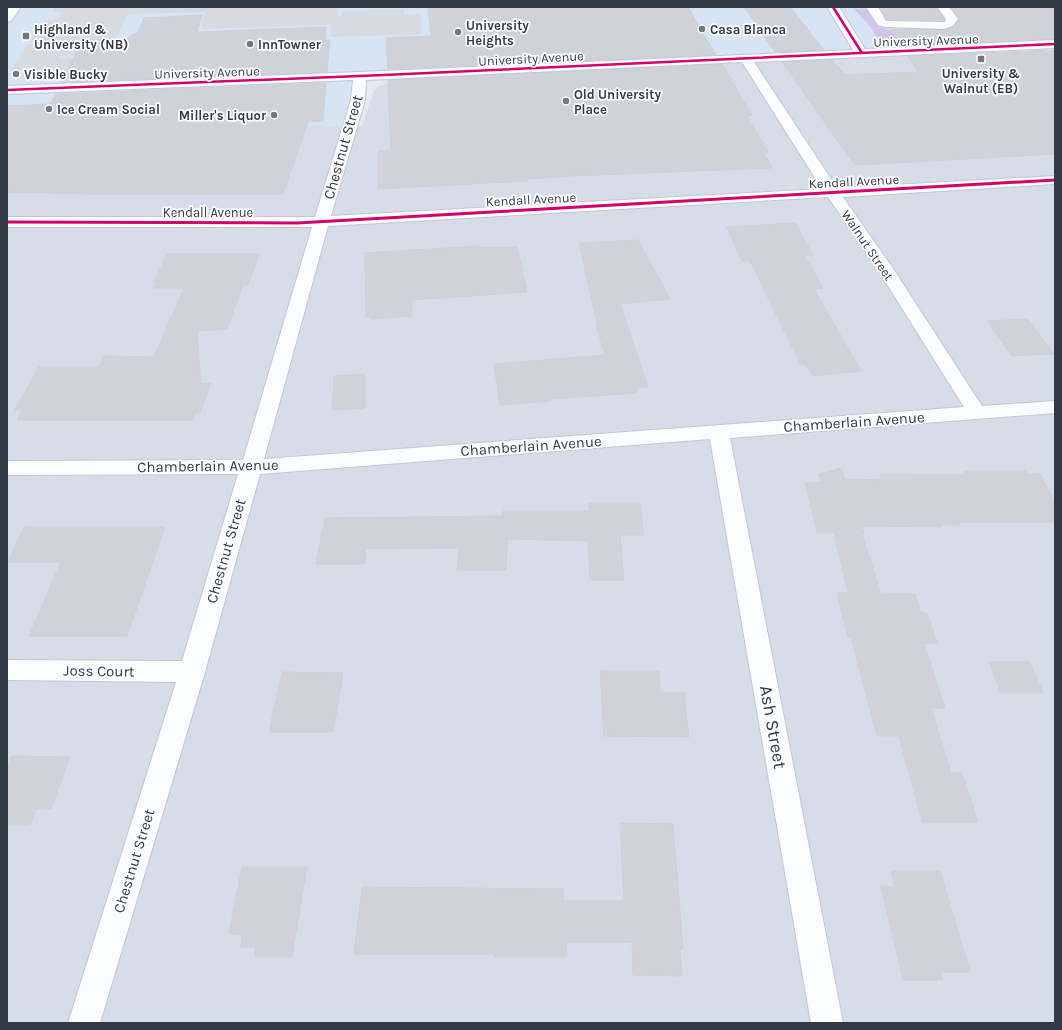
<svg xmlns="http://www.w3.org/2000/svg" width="1062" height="1030" viewBox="0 0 1062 1030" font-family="Karla,sans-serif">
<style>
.residential{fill:#d7dde8}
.commercial{fill:#d7e4f3}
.green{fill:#d2c5ed}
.parking{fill:#d7dbe1;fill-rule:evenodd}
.building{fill:#cfd2d8;stroke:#ccd0d7}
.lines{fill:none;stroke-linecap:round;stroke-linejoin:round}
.minor-casing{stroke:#c3c7cd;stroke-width:2}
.minor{fill:#fbfcfd;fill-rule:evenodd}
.cycleway-far1-casing{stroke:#fff;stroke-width:4}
.cycleway-casing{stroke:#fff;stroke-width:5}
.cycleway-far1{stroke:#d6006c;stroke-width:2.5}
.cycleway{stroke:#d6006c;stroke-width:3}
.poi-dot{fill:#717880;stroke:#fff;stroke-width:1.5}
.labels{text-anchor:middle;stroke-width:3.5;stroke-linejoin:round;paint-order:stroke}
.far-poi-label{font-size:13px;font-weight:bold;fill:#323b45;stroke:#fff;text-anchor:start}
.far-street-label{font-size:13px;fill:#323b45;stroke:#fff}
.street-label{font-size:15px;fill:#323b45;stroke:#fff}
.near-street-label{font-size:18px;fill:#323b45;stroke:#fff}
</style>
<rect width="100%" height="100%" fill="#e6e9ef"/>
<!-- residential -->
<path class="residential" d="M1055,53V1023H7V144L216,125L362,126L374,91L379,86L391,83L626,73L746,58L799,61L919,54Z"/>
<!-- commercial -->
<path class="commercial" d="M7,7H955L987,47L361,76L351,126L216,125L7,144Z"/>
<!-- green -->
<path class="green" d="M854,9L868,10L878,26L949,37L879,40L869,25Z"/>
<!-- parking -->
<path class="parking" d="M55,7H338L337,17L342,16V11L404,9V14H421L422,34L330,37L331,25L200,29L206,12L128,14L116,38L82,39L76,50L99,49L80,55L58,56L57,59L90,58L81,75L22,77L26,70L10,71L44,20L58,19L63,12H52Z
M860,7H955L961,14H956L960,19L955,24L956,26L972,33L890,31L878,26L868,10L860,9ZM878,8H933L943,22H887Z"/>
<!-- building -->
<path class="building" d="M428,7H688L716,55L388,69L386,38L431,36Z
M744,7H790L824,50L775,52Z
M880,7L936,8L944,19V20H887Z
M955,7H1055V39L902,46L891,29L944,30L953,27L960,19L951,8Z
M202,15L197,32L326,27L325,41L330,40L327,72L61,82L83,40L131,38L132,35L137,34L144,18Z
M1055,50V154L859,165L858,164H854L782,62L832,60L845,75L918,72L908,56Z
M722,64L752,115L747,116L768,152L764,153L772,168L571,176L527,179V181L378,189V151L391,150L388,80Z
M326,83L323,121L308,122L283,194H90L7,192V106L50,104L56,94Z
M795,223L813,255L805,256L823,288L814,289L861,371L813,376L806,365H801L750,261H742L727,227Z
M638,240L670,299L620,304L648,387L636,388L637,393L550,399L551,401L500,405L494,364L605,355L596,324H597L579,243Z
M478,246V248L517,247L527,292L412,300V316L371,319V317H366L365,253Z
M167,254H259L248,285H243L227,329L197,331L201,384L211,383L200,412H195L193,420H17L22,410H15L39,367H99L105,356L154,357L184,288H154L157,282H154Z
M1028,319L1054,354L1012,356L987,321Z
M365,374V408L332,410L334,376Z
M841,468L845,479L882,480L880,474L966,475L965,471H1025L1027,474H1040L1055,503V522H959L960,525H941L942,527L862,526L864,534H862L881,594H915L921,613H927L937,643H924L945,708H931L951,773H962L978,822H922L899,736H877L851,638H848L837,593H848L834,533H817L805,482L821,483L819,474Z
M589,503H640L644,535H620L624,580H590L588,541L507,539L506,570H457L459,548L366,549L364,564H316L325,518L502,516L503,511H589Z
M24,527H165L127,636H29L61,562H8Z
M989,662H1030L1043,693H1001Z
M600,671H659L660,693H684L689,737L604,736Z
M282,672L343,673L333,732H269Z
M12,756L70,757L51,809H36L30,825H7V770Z
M620,823L673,824L683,949H680L682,976L633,975L632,942H566L567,957H494V954H354L362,887L563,889V901H624Z
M242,867H307L292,957H255L256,947H241L242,934H229Z
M891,871H940L970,972H941L943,980H903L881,886L895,887Z"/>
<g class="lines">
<!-- minor casing -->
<g class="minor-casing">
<path id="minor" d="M9,7H21L11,21L7,22V11Z
M827,7H839L865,49L1055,40V48L754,62L837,188L1055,176V184L843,197L894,270L982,406L1055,401V413L730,438L843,1023H811L710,439L260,474L205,672L100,1023H68L176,682L7,680V660L182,661L238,474L7,475V461L243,460L312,227H7V217H315L351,100L353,80L7,94V86L384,71L853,50ZM742,62L822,189L331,216L365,100L366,80ZM828,197L878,270L964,407L264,459L328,226Z
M866,7H878L886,21L945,22L946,19L937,7H949L958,19L953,26L944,29L886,27L878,25Z"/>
</g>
<!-- minor -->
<use href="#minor" class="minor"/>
<!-- cycleway-far1 casing -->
<g class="cycleway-far1-casing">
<path id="cycleway-far1" d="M833,7L862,53
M7,90L384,75L1055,44"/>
</g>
<!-- cycleway casing -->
<g class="cycleway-casing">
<path id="cycleway" d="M7,222L297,223L1055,180"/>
</g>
<!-- cycleway-far1 -->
<use href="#cycleway-far1" class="cycleway-far1"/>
<!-- cycleway -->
<use href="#cycleway" class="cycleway"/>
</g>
<!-- markers -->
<g class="poi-dot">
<circle cx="702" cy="29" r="4"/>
<circle cx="458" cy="32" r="4"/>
<rect x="22" y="32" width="8" height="8" rx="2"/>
<circle cx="250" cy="44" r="4"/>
<rect x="977" y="55" width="8" height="8" rx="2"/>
<circle cx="16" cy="74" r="4"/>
<circle cx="566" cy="101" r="4"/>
<circle cx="49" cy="109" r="4"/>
<circle cx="274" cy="115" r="4"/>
</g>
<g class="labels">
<!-- far-poi labels -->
<g class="far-poi-label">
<text x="466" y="30">University<tspan x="466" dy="15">Heights</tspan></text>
<text x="34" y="34">Highland &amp;<tspan x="34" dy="15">University (NB)</tspan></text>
<text x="710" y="34">Casa Blanca</text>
<text x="258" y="49">InnTowner</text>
<text x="981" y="78" text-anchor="middle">University &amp;<tspan x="981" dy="15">Walnut (EB)</tspan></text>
<text x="24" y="79">Visible Bucky</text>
<text x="574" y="99">Old University<tspan x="574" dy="15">Place</tspan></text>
<text x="57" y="114">Ice Cream Social</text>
<text x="266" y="120" text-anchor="end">Miller's Liquor</text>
</g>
<!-- far-street labels -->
<g class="far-street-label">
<text transform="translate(926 40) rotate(-2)" y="5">University Avenue</text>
<text transform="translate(531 58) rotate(-3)" y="5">University Avenue</text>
<text transform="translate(207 72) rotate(-2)" y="5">University Avenue</text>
<text transform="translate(854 181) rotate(-3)" y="5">Kendall Avenue</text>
<text transform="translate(531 199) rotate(-3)" y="5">Kendall Avenue</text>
<text x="208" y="217">Kendall Avenue</text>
<text transform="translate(868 245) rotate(56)" y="5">Walnut Street</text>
</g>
<!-- street labels -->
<g class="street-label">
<text transform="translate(343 147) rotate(-74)" y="5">Chestnut Street</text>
<text transform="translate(854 422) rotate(-4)" y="5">Chamberlain Avenue</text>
<text transform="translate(531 446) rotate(-4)" y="5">Chamberlain Avenue</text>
<text transform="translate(208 466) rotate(-1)" y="5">Chamberlain Avenue</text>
<text transform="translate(226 551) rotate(-74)" y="5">Chestnut Street</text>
<text transform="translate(99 671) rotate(1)" y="5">Joss Court</text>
<text transform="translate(134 861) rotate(-73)" y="5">Chestnut Street</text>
</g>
<!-- near-street labels -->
<g class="near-street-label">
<text transform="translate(773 727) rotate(80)" y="6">Ash Street</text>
</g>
</g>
<!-- border -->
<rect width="1062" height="1030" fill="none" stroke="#323b45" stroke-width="16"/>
</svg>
